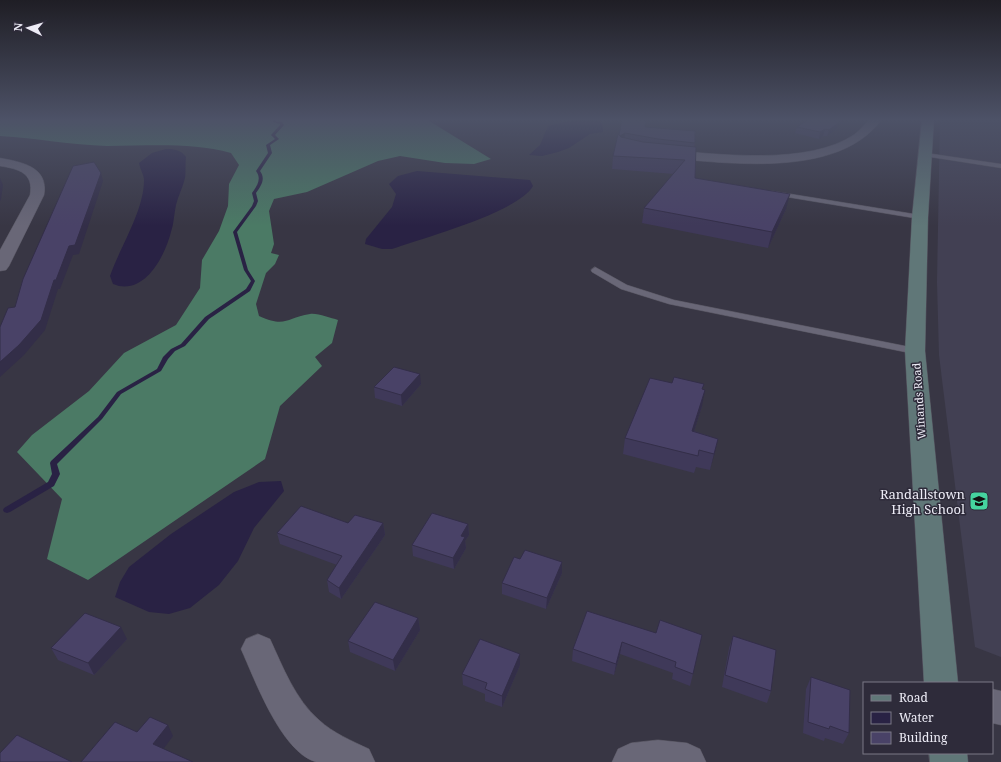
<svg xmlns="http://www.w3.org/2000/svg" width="1001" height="762" viewBox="0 0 1001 762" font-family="'Noto Serif',serif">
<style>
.built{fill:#424053}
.forest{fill:#4b7a65}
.water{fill:#292244}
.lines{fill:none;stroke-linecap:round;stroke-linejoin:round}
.stream{fill:#292244;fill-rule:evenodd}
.lane-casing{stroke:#55535f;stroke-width:1}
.street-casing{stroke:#55535f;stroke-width:1}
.secondary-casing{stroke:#55535f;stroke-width:1}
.lane{fill:#696777;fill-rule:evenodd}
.street{fill:#696777;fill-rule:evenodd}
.secondary{fill:#607778;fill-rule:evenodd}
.wall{fill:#3f3959}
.shaded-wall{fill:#332e48}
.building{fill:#494267;stroke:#332e48}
.labels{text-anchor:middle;stroke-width:3;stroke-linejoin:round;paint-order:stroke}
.street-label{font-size:11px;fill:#edecf6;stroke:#2e2b3a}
.near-poi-label{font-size:13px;fill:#edecf6;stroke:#2e2b3a;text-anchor:end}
</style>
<rect width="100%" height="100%" fill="#383644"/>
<!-- built -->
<path class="built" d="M940,119H1001V657L975,647L939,355L937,282Z"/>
<!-- forest -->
<path class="forest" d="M0,119H426L491,159L474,164L445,163L400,156L378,161L307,192L274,199L269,211L274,244L271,253L279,255L275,264L266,273L256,304L259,316C286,328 286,318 310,314C318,313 330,318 338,320L332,343L315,357L322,366L280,406L265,459L88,580L47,559L62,499L17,452L32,435L89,391L124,353L176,325L200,288L202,260L219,231L228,206L229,184L239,165L231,153C191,142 148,146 107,146C71,145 36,138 0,136Z"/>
<!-- water -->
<path class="water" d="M590,119L597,120L602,123L603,132L590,134L569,148L558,152L542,156L529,155L540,145L548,126L564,122Z
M166,149C175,149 181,150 186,157C185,164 186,172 185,178C183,187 178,196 176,205C174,214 174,223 171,232C165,256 144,297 113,284L110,276C120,247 144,211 144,180C144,175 140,169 139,163L152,153Z
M417,171L530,180L533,186C519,212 423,238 392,249H382L365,244L366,239L392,207L396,194L389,184L398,176Z
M281,481L284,491L254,528L238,561L219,585L190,608L169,614L149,612L115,597L120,582L129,567L171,534L234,492L259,482Z"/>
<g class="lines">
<!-- stream -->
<path class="stream" d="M275,119H278L276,121L282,122L284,125L275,135L279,139L270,145L272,153L260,171C266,179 261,186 256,193L258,201L256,206L237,232L248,270L255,281L250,291L209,319L185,346L175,351L168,359L161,371L121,394L102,419L57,464L60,474L54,486L10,512L7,513L4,512L3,510L4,508L48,482L52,474L50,463L51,461L98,417L117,392L157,369L163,357L171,349L181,344L205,317L246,289L251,281L244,270L233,232L252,206L254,201L252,193C257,186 262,179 256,171L268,153L266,145L275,139L271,135L280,125V124L273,122V120Z"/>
<!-- lane casing -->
<g class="lane-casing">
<path id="lane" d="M926,153L1001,164V168L924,156L923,155Z
M772,191L920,215L924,217L920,219L775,195H772Z
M595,267L627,285L674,300L915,348L920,351L915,354L669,304L621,289L592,272L591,270Z"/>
</g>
<!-- street casing -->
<g class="street-casing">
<path id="street" d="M870,119H882C839,179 729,163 666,158L660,154L666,150C719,154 809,166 855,134C860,130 865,124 870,119Z
M0,158C22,162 49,167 44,195L9,266L6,270L0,271V250L30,195C34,173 19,169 0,166Z
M258,634L270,639C283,667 295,699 319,720C333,733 352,741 369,749L375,762C362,762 327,762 316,762C281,752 255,680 241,649L246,639Z
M992,689L1001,691V725L992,723Z
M658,740L687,743L700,749L706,762H612L618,749L631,743Z"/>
</g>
<!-- secondary casing -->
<g class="secondary-casing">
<path id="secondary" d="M922,119H934L928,217L925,351L958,683H924L905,351L912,217Z
M929,753H967L968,762H930Z"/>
</g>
<!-- lane -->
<use href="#lane" class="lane"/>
<!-- street -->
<use href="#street" class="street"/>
<!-- secondary -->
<use href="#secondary" class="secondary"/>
</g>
<!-- wall -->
<path class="wall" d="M963,119H1001V125L963,120Z
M645,127L695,143L694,147L695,178L786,209L768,248L642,223L644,208L674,174L612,169L613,156L619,135Z
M797,127L835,130L827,136H823L819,139L795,133Z
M672,383L704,384L702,390V406L694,431L718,439L710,470L696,467L694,473L623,454L625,438Z
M421,384L402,406L375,398L374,387Z
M348,523H383L385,535L341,599L329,592L327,580L337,565L280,544L277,533Z
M468,524L469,535L465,541L466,548L454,569L413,556L412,545Z
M520,559L562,562V573L546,609L502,594V583Z
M418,618L420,630L395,671L350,652L348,641Z
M656,633L693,674L690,686L672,679L673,673L620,654L614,675L572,661L573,649Z
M733,636L771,691L767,703L722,687L729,648Z
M127,639L94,675L58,660L51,648Z
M520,654V665L502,707L485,701V694L463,685L462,674Z
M811,677L849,733L843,744L825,738L824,741L803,733L806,689Z"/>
<!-- shaded-wall -->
<path class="shaded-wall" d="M841,119H845L835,130L827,136L829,130Z
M825,129L823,136L819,139L820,132Z
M625,133L624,141L618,137Z
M101,173L103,181L79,254L73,255L60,289H58L45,330L24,355L0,377V362L54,280Z
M0,178L3,185L1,199L0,201Z
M790,194L786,209L768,248L772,232Z
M420,374L421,384L402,406L401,395Z
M705,390L702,406L689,447L692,431Z
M718,439L714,456L710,470L714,454Z
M383,523L385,535L341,599L339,588Z
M468,524L469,535L465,541L466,548L454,569L453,558L461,536Z
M562,562V573L546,609L547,598Z
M418,618L420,630L395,671L393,660Z
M121,627L127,639L94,675L88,663Z
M622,642L620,654L614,675L616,664Z
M520,654V665L502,707V696Z
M168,725L173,736L159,755L153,744Z"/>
<!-- building -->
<path class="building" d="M622,119L646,120L645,127L695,131V143L658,139L625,133L620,136L619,135Z
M809,119H841L837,124L829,130L825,129L820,132L797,127Z
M618,134L621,137L643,142L696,147L695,178L790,194L772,232L644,208L685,160L613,156Z
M94,162L101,173L75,245L69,246L56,280H54L41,320L19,345L0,362V327L8,308L15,307L23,279L73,166Z
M394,367L420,374L401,395L374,387Z
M674,377L704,384L702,389L705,390L692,431L718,439L714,454L699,450L698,456L625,438L650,378L672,383Z
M301,506L348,523L355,515L383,523L339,588L327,580L342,556L277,533Z
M432,513L468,524L461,536L465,537L453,558L412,545Z
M525,550L562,562L547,598L502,583L514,557L520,559Z
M375,602L418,618L393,660L348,641Z
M587,611L656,633L660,620L702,635L693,674L675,667L676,662L622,642L616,664L573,649Z
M85,613L121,627L88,663L51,648Z
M733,636L776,650L771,691L725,675Z
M480,639L520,654L502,696L485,689L487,683L462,674Z
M811,677L850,690L849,733L830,726L829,729L808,722Z
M150,717L168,725L153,744L193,762H81L115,722L137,732Z
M17,735L72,762H0V753Z"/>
<!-- sky -->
<linearGradient id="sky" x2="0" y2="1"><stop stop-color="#1f1e25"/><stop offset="0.53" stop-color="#4d5267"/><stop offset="1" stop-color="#4d5267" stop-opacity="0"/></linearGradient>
<rect width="1001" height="226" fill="url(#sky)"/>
<!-- icons -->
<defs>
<g id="school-square" transform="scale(1)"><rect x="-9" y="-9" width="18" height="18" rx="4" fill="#45d49f" stroke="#2e2b3a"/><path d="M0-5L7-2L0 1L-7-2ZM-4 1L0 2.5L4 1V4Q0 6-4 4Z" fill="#111"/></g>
</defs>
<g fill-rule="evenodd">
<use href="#school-square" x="979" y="501"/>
</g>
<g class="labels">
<!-- street labels -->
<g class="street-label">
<text transform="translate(919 401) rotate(-94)" y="4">Winands Road</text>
</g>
<!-- near-poi labels -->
<g class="near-poi-label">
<text x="965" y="499">Randallstown<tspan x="965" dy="15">High School</tspan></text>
</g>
</g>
<!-- legend -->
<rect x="863" y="682" width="130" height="72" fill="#2e2b3a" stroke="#7a7885"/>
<rect x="871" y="695" width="20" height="6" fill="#607778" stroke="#7a7885"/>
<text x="899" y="702" font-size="12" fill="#edecf6">Road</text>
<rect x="871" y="712" width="20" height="12" fill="#292244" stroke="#7a7885"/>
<text x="899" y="722" font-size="12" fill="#edecf6">Water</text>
<rect x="871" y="732" width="20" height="12" fill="#494267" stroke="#7a7885"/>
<text x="899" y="742" font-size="12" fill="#edecf6">Building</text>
<!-- north arrow -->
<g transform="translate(28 28) rotate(275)" stroke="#2e2b3a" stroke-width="3" paint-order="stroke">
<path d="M0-3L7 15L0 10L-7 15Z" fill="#edecf6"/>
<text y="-6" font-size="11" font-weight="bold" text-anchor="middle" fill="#edecf6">N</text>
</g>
</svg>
